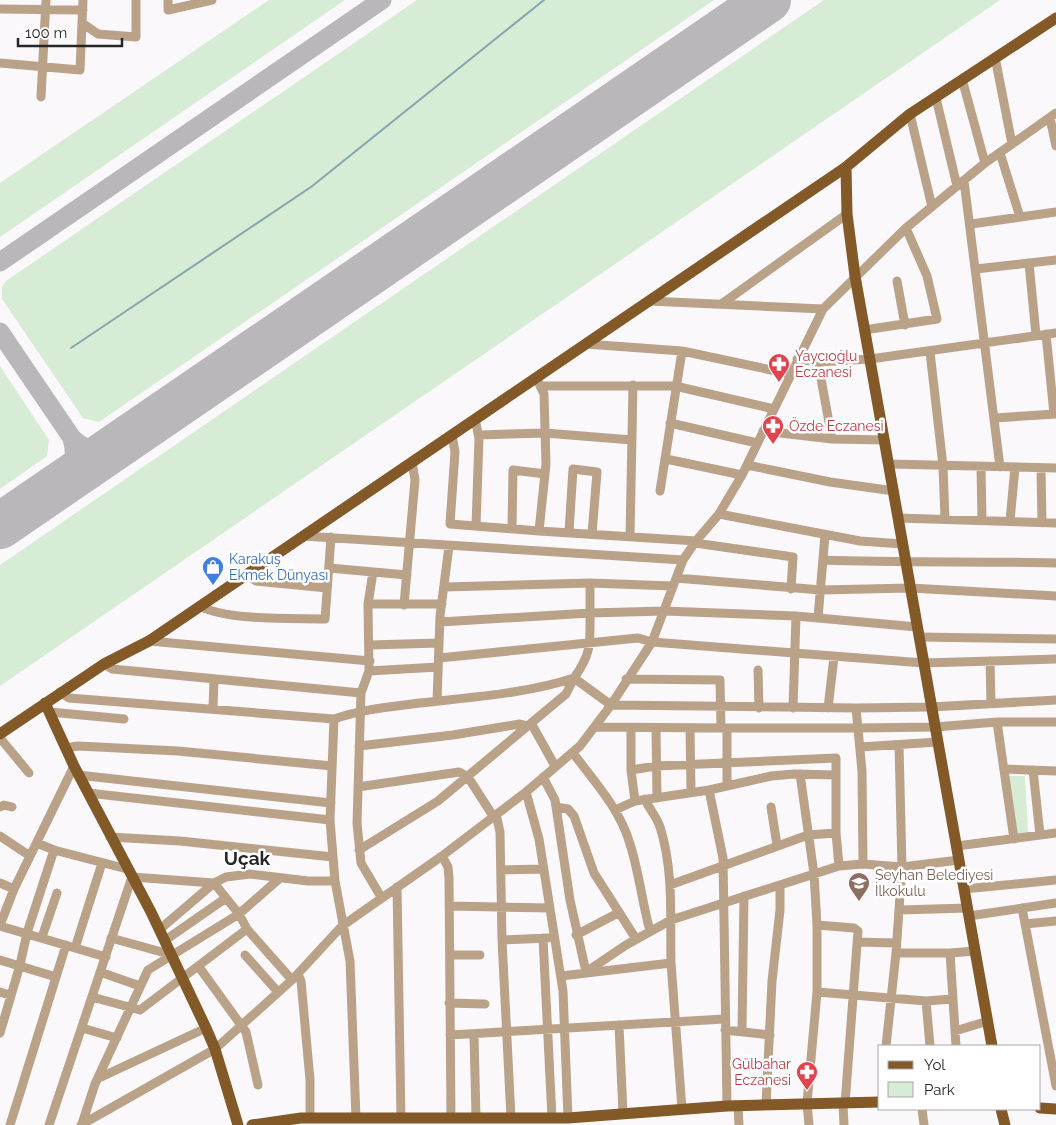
<svg xmlns="http://www.w3.org/2000/svg" width="1056" height="1125" viewBox="0 0 1056 1125" font-family="Raleway,sans-serif">
<style>
.green{fill:#d6ecd5}
.lines{fill:none;stroke-linecap:round;stroke-linejoin:round}
.stream{stroke:#85a6b1;stroke-width:2}
.taxiway{stroke:#bab7ba;stroke-width:19}
.runway{stroke:#bab7ba;stroke-width:46}
.minor{stroke:#baa289;stroke-width:9}
.major{stroke:#835928;stroke-width:11}
.labels{text-anchor:middle;stroke-width:5;stroke-linejoin:round;paint-order:stroke}
.health-label{font-size:14px;fill:#be3a42;stroke:#fff;text-anchor:start}
.shop-label{font-size:14px;fill:#366cbe;stroke:#fff;text-anchor:start}
.education-label{font-size:14px;fill:#785e54;stroke:#fff;text-anchor:start}
.district-label{font-size:19px;font-weight:bold;fill:#272627;stroke:#fff}
</style>
<rect width="100%" height="100%" fill="#fbf8fb"/>
<!-- green -->
<path class="green" d="M269,0H345L0,237V183Z
M417,0H714L99,422L83,418L2,299V287L6,281Z
M824,0H1000L0,686V565Z
M0,366L49,440L47,456L0,489Z
M1005,776H1025L1028,833H1017Z"/>
<g class="lines">
<!-- stream -->
<path class="stream" d="M71,348L311,187L544,0"/>
<!-- taxiway -->
<path class="taxiway" d="M0,262L382,0
M0,332L72,438
M59,486C75,471 77,458 72,438C84,449 95,455 112,449"/>
<!-- runway -->
<path class="runway" d="M0,526L768,0"/>
<!-- minor -->
<path class="minor" d="M168,0V10L212,0
M0,9L83,10
M82,23L98,34L136,37V0
M995,57L1012,144
M0,63L80,70L83,0
M962,79L985,163
M41,97L46,0
M936,98L957,186
M910,114L932,207
M1050,118L1056,146
M1000,153L1020,217
M964,181L1000,467
M971,224L1056,212
M1029,263L1036,335
M976,269L1056,260
M897,281L905,325
M649,301L823,309
M723,303L847,214
M864,330L937,319L927,276L906,228
M1046,334L1054,414
M586,344L682,351L790,374
M930,352L943,466L945,519
M797,359L818,362L870,359L1056,333
M818,362L832,439
M540,386H675L774,409
M994,418L1056,414
M475,419L479,438L476,526
M670,423L757,443
M763,431L832,439L885,440
M452,435L455,452L450,524L539,531L546,464L544,394L536,377
M479,435L545,433L632,440
M666,459L742,475
M889,464L1056,468
M747,465L830,482L894,491
M981,467L982,520
M1041,468L1042,523
M660,491L682,351
M719,514L860,541L903,544
M898,518L1056,523
M1010,521L1015,467
M512,529L513,470L545,474
M539,531L696,541
M569,532L573,469L597,472L592,534
M303,536L683,560
M630,536L633,385
M695,543L793,557L791,589
M823,560C901,563 978,561 1056,563
M329,568L407,575
M373,572L368,604L369,671L361,693L357,823L361,863L381,897
M246,575L256,581L327,588
M676,578L821,590L910,588L1056,596
M590,583L673,586
M444,587L590,583V613L664,611L796,616L917,627
M368,604H442
M404,605L415,480L412,462
M199,606C230,621 289,618 325,619L331,537
M818,618L825,535
M440,622L590,613C590,643 592,653 574,678L611,705L856,708L931,707L1056,700
M919,637L1056,639
M149,641L370,661
M370,645L439,643
M439,658L638,638L652,642L924,663L1056,659
M990,661L991,703
M104,664L112,669L361,693
M758,670L759,708
M369,671L438,667
M626,679L720,680L721,728
M60,692L69,698L334,719
M437,701L440,616L449,546
M793,708L796,616
M828,708L834,657
M856,708L862,771L863,864
M213,709L214,679
M50,712L124,719
M997,722L1014,839
M531,723L555,766
M596,727L727,728
M631,728V770L635,801
M656,728L657,798
M690,728L691,792
M0,738L29,773
M359,746L453,735L520,724L527,726
M860,747L938,742
M65,748L78,746L178,751L332,766
M573,753C594,781 620,809 630,844C639,872 642,902 650,931
M1004,769L1056,771
M631,770L656,766L836,758V833L839,866
M1033,770L1040,835
M800,774L814,874L817,925V992L807,1103L809,1125
M78,775L331,803
M543,777L555,800L570,900L586,972L626,945L671,920L814,874L839,866L863,864L902,867L959,860
M727,784V728H857L935,727L997,722H1056
M358,787L459,772L468,777L493,816
M709,790L723,858L727,1106
M526,792L539,839L563,991L568,1118
M88,793L330,820
M645,799C649,809 657,817 660,827C674,871 670,918 671,963
M0,807L4,805L12,807
M556,807L568,809L574,816L594,873L636,939
M771,807L777,845
M615,810L635,801L709,790L771,776L794,774L836,775
M496,814L500,832L502,940L511,1118
M0,836L30,856
M110,837L180,841L333,857
M37,843L54,850L127,869
M957,846L1056,833
M442,856L448,867L449,878L451,1118
M501,870L543,869
M0,883L14,889
M670,885L808,835L836,833
M397,887L401,1118
M964,889L1056,880
M449,906L550,908
M1022,908L1056,1086
M899,910L968,908
M969,916L1056,903
M1025,924L1056,921
M0,925L14,889L74,766
M817,925L854,928L858,931L845,1104
M0,926L106,957
M159,930L214,883L226,877L250,874L308,881H335
M576,935L618,913
M42,937L57,893
M111,938L169,954
M543,938L552,1118
M502,940L548,938
M164,941L226,898
M857,942L896,943
M75,948L102,863
M896,953H950L975,951
M950,953L956,1046
M245,955L278,992
M450,955H480
M0,960L56,977
M199,967L246,1032L258,1085
M100,972L140,986
M298,974L301,981L310,1080V1118
M561,976L671,963L682,1109
M0,992L10,995
M817,992L926,1001L952,999
M92,997L140,1010L247,929
M926,1001L930,1046
M449,1003L485,1004
M619,1025L623,1113
M82,1028L117,1038
M725,1030L770,1035
M742,1031L744,896
M955,1031L988,1021
M0,1033L20,965L27,933L54,850
M450,1035L724,1019
M474,1035L476,1118
M886,1046L896,953L902,867L899,745
M99,1078L206,1028
M843,1104L844,1125
M766,1105L772,981L780,910V885
M738,1106L739,1125
M922,1109L924,1125
M356,1118L350,961L335,881L330,820L334,719C363,709 389,707 420,703C471,697 525,694 574,678L566,694L438,801L359,850
M82,1124L95,1084L148,970L239,914L280,878
M10,1125L66,945
M49,1125L132,877L214,883L239,914L247,929L292,980
M81,1125L215,1049L292,980L342,926L442,856L526,792L580,746L611,705L652,642L683,560L696,541L719,514L742,475L823,309L906,228L985,163L1056,113"/>
<!-- major -->
<path class="major" d="M846,167L847,214L855,276L992,1046
M45,703L74,766L151,912L206,1028L215,1049L238,1125
M0,734L104,664L149,641L846,167L910,114L1056,18
M1040,1108L1056,1109
M1001,1109L1005,1125
M252,1125L301,1118H568L727,1106L880,1102"/>
</g>
<!-- icons -->
<defs>
<g id="pharmacy-pin" transform="scale(1.125)"><path d="M0 17L-7.5 6A9.5 9.5 0 1 1 7.5 6Z" fill="#e0444e" stroke="#fff"/><path d="M-2-6h4v4h4v4h-4v4h-4v-4h-4v-4h4Z" fill="#fff"/></g>
<g id="shop-pin" transform="scale(1.125)"><path d="M0 17L-7.5 6A9.5 9.5 0 1 1 7.5 6Z" fill="#3f7fe0" stroke="#fff"/><path d="M-5-2.5h2.3a2.7 3.5 0 0 1 5.4 0H5L5.5 6h-11ZM-1.5-2.5h3a1.5 2.3 0 0 0-3 0Z" fill="#fff"/></g>
<g id="school-pin" transform="scale(1.125)"><path d="M0 17L-7.5 6A9.5 9.5 0 1 1 7.5 6Z" fill="#8d6e63" stroke="#fff"/><path d="M0-5L7-2L0 1L-7-2ZM-4 1L0 2.5L4 1V4Q0 6-4 4Z" fill="#fff"/></g>
</defs>
<g fill-rule="evenodd">
<use href="#pharmacy-pin" x="779" y="364"/>
<use href="#pharmacy-pin" x="773" y="426"/>
<use href="#shop-pin" x="213" y="567"/>
<use href="#school-pin" x="859" y="883"/>
<use href="#pharmacy-pin" x="807" y="1072"/>
</g>
<g class="labels">
<!-- health labels -->
<g class="health-label">
<text x="795" y="361">Yaycıoğlu<tspan x="795" dy="16">Eczanesi</tspan></text>
<text x="789" y="431">Özde Eczanesi</text>
<text x="791" y="1069" text-anchor="end">Gülbahar<tspan x="791" dy="16">Eczanesi</tspan></text>
</g>
<!-- shop labels -->
<g class="shop-label">
<text x="229" y="564">Karakuş<tspan x="229" dy="16">Ekmek Dünyası</tspan></text>
</g>
<!-- education labels -->
<g class="education-label">
<text x="875" y="880">Seyhan Belediyesi<tspan x="875" dy="16">İlkokulu</tspan></text>
</g>
<!-- district labels -->
<g class="district-label">
<text x="247" y="865">Uçak</text>
</g>
</g>
<!-- legend -->
<rect x="878" y="1045" width="162" height="65" fill="#ffffff" stroke="#a9a8a9"/>
<rect x="888" y="1061" width="25" height="8" fill="#835928" stroke="#a9a8a9"/>
<text x="924" y="1070" font-size="15" fill="#272627">Yol</text>
<rect x="888" y="1082" width="25" height="15" fill="#d6ecd5" stroke="#a9a8a9"/>
<text x="924" y="1095" font-size="15" fill="#272627">Park</text>
<!-- scale -->
<path d="M18 38v8h104v-8" fill="none" stroke="#272627" stroke-width="2.5"/>
<text x="25" y="38" font-size="15" fill="#272627" stroke="#ffffff" stroke-width="4" paint-order="stroke">100 m</text>
</svg>
